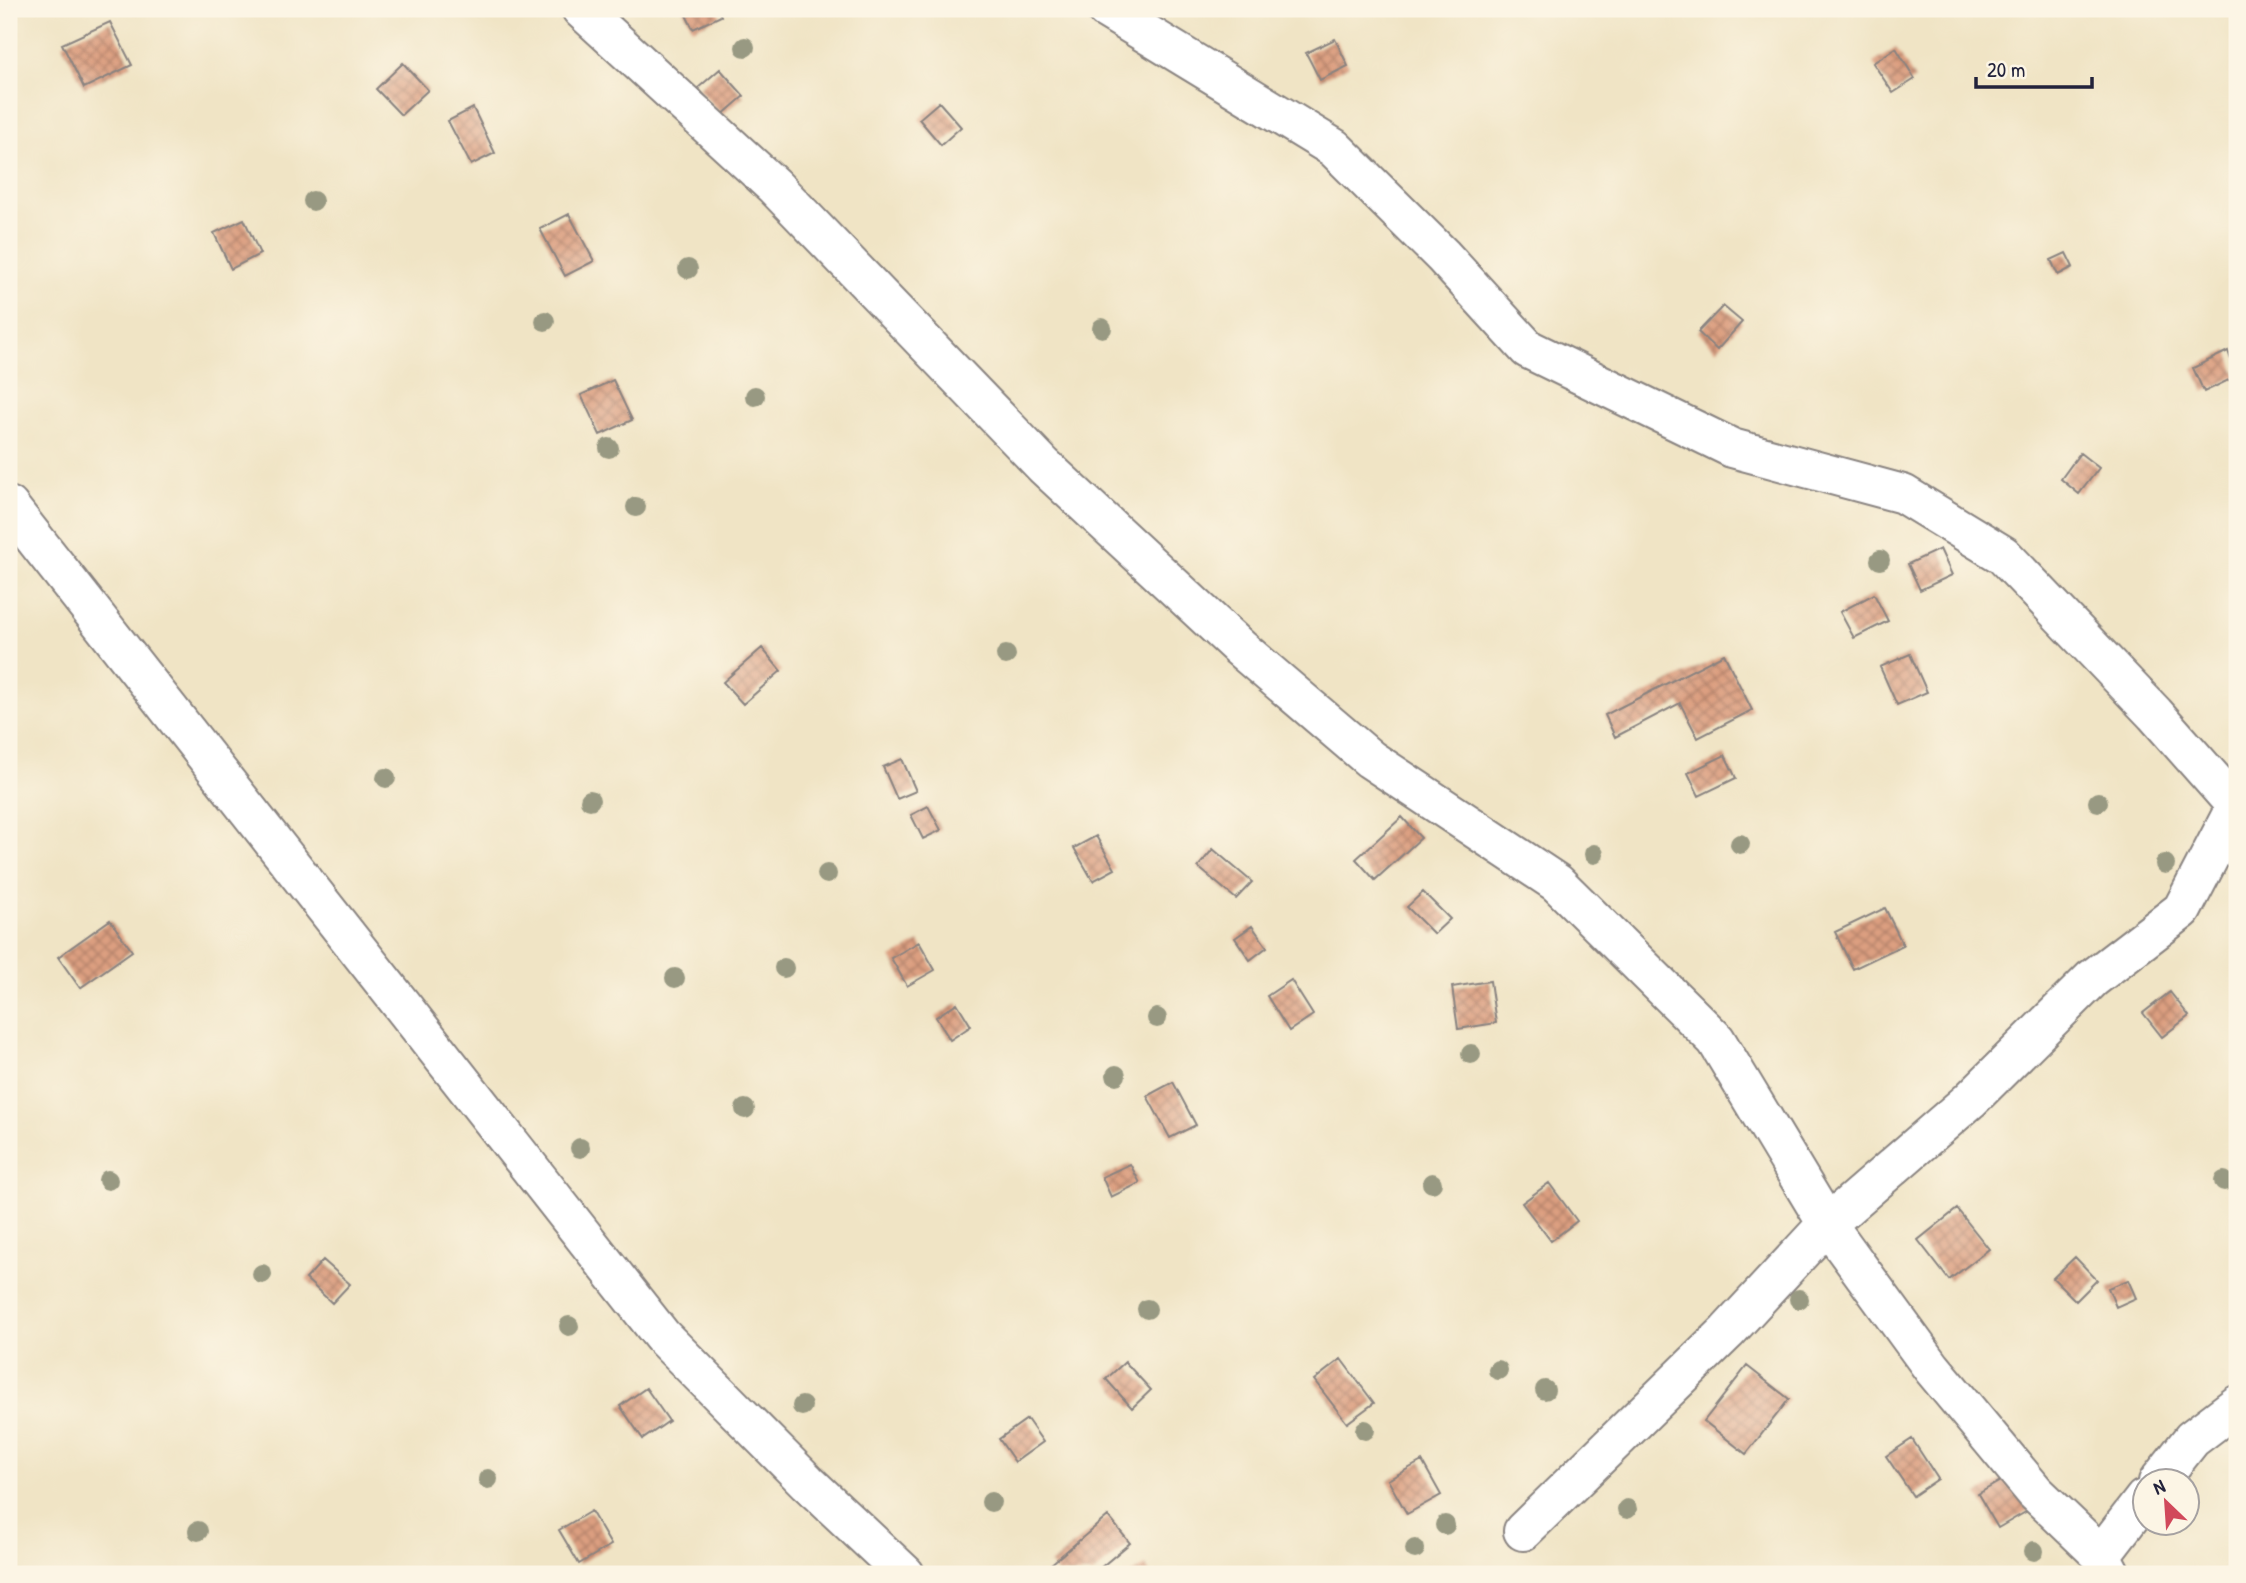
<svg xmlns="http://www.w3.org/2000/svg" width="2246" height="1583" viewBox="0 0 2246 1583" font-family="'Patrick Hand',sans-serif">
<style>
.building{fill:url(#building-cross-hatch)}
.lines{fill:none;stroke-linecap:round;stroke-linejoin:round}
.minor-casing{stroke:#898380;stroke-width:42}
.tertiary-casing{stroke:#898380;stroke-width:42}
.minor{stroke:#fff;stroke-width:38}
.tertiary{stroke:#fff;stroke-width:38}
.tree{fill:#989982}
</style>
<defs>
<pattern id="building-cross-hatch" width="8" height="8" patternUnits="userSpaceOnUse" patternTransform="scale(1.75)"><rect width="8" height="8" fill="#dc9f80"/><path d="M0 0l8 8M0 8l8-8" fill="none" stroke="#b2816a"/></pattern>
</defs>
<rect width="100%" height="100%" fill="#fcf5e5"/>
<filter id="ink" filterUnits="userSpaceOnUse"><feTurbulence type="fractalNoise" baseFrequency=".0143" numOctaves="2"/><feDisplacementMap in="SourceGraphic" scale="14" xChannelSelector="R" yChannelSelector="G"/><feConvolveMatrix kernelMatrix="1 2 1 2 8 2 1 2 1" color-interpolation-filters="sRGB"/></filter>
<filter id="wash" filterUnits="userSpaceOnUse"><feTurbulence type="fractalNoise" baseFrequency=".00686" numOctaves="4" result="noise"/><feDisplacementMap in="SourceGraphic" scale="28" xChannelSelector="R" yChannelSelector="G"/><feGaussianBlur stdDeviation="1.57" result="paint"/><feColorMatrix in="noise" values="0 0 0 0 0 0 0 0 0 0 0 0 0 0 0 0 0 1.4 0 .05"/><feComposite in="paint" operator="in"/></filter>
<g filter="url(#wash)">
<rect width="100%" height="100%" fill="#f0e4c5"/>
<g id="blocks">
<!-- building -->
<path class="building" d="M683,9H718L721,16L693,29Z
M110,22L132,65L84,88L62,44Z
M1335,39L1348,66L1320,80L1306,53Z
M1896,48L1915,79L1893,93L1873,63Z
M403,63L428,90L401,115L376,89Z
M720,69L744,96L722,115L698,88Z
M939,102L961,127L941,145L919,119Z
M473,108L495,153L471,165L448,121Z
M569,214L594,261L565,276L540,229Z
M244,219L260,254L231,269L214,233Z
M2066,253L2073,267L2058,275L2051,260Z
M1723,306L1742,322L1717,350L1698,332Z
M2228,351L2237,376L2204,392L2193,368Z
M613,380L632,420L600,435L581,395Z
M2080,453L2099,468L2079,494L2061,479Z
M1940,549L1952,575L1920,590L1908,564Z
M1874,594L1888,621L1854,638L1840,612Z
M762,648L781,671L743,704L723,682Z
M1724,654L1752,710L1698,738L1680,703L1615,737L1605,715Z
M1910,654L1927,692L1897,705L1880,667Z
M1725,755L1736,778L1699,796L1688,773Z
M902,759L916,791L897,799L883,767Z
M928,806L941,830L923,839L911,815Z
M1402,817L1421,838L1375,880L1356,859Z
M1096,836L1115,869L1093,881L1074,848Z
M1213,849L1252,882L1236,899L1198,867Z
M1423,892L1450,919L1434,934L1407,907Z
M2237,905V923L2231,908Z
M1885,908L1903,945L1853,969L1835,932Z
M110,920L132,951L80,988L58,957Z
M1252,926L1267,947L1250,960L1235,938Z
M919,942L935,970L907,986L891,958Z
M1291,980L1313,1015L1289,1031L1267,996Z
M1490,981L1496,1023L1458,1029L1452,987Z
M2170,992L2189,1016L2162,1037L2143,1013Z
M957,1003L971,1026L950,1040L936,1017Z
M1173,1082L1196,1125L1170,1138L1147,1096Z
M1130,1164L1140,1183L1111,1197L1102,1177Z
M1549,1183L1577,1221L1551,1241L1522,1203Z
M1957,1209L1989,1249L1949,1280L1918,1240Z
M2075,1257L2097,1280L2076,1301L2053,1278Z
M323,1260L350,1284L332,1303L306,1279Z
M2128,1280L2136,1298L2116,1307L2108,1288Z
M1341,1359L1374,1403L1347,1423L1314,1380Z
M1125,1362L1151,1390L1132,1408L1106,1379Z
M1747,1366L1789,1399L1746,1454L1704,1421Z
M646,1388L669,1421L643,1439L620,1406Z
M1027,1419L1043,1442L1015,1462L999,1439Z
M1912,1439L1938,1479L1913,1496L1886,1456Z
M1422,1461L1441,1495L1407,1514L1388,1480Z
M2009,1476L2029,1510L1998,1528L1978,1494Z
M591,1511L611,1545L579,1564L559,1530Z
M1108,1516L1130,1543L1093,1574H1058L1050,1565Z
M1146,1566L1150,1574H1129Z"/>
</g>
</g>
<g filter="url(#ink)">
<use href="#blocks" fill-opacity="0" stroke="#898380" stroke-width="2"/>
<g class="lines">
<!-- minor casing -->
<g class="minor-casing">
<path id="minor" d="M581,9L774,186L1044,466L1240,648L1370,759L1557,883L1716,1040L1827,1224L1932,1368L2035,1492L2101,1555L2111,1574
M1106,9L1334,148L1443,256L1528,349L1732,448L1903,494L2003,555L2155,714L2237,807
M2158,1482L2192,1439L2237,1405
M1523,1531L1727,1332L1827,1224L1970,1100L2092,979L2182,910L2236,806
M2101,1555L2144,1499"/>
</g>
<!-- tertiary casing -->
<g class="tertiary-casing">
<path id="tertiary" d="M9,506L662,1336L807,1482L905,1574"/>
</g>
<!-- minor -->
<use href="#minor" class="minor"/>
<!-- tertiary -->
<use href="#tertiary" class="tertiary"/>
</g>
<!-- trees -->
<g class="tree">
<circle cx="745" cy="47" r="10"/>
<circle cx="313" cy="201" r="10"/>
<circle cx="688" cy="269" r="10"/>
<circle cx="545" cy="321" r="10"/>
<circle cx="1102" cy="328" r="10"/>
<circle cx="755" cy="396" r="10"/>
<circle cx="609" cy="448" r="10"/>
<circle cx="636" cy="507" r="10"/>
<circle cx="1880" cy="560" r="10"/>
<circle cx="1006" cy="655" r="10"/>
<circle cx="386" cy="778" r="10"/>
<circle cx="590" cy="800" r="10"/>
<circle cx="2098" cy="802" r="10"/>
<circle cx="1740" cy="844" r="10"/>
<circle cx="1594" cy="854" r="10"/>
<circle cx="2165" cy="864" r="10"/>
<circle cx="827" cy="874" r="10"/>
<circle cx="784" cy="968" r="10"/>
<circle cx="675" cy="978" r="10"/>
<circle cx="1157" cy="1018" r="10"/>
<circle cx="1471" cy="1054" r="10"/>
<circle cx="1116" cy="1075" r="10"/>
<circle cx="745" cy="1109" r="10"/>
<circle cx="580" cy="1148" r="10"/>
<circle cx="108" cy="1180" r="10"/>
<circle cx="2224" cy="1181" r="10"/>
<circle cx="1432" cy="1183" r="10"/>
<circle cx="262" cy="1274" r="10"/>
<circle cx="1799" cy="1299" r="10"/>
<circle cx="1147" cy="1309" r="10"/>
<circle cx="569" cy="1326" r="10"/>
<circle cx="1498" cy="1370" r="10"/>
<circle cx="1545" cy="1390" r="10"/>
<circle cx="802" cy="1406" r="10"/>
<circle cx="1365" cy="1430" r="10"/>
<circle cx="488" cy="1479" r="10"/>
<circle cx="991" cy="1502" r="10"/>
<circle cx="1627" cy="1509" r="10"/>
<circle cx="1445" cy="1525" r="10"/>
<circle cx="198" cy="1531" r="10"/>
<circle cx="1415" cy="1549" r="10"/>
<circle cx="2034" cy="1551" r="10"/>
</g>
</g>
<!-- margin -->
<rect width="2246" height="1583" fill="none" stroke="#fcf5e5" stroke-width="35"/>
<!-- north arrow -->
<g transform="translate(2166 1502) rotate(335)"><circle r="33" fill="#fcf5e5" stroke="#a5a1a1" stroke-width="2"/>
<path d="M0-5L12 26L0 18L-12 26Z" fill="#d1495b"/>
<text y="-10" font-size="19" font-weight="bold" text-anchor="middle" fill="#22223b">N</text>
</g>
<!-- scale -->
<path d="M1976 77v10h116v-10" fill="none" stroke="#22223b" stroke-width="3.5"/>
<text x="1987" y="77" font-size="21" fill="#22223b" stroke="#fcf5e5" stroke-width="5" paint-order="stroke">20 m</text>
</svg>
